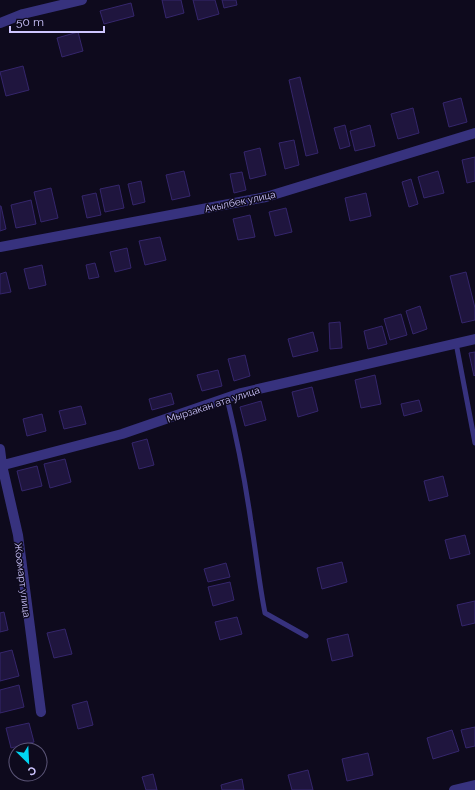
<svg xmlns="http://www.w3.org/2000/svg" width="475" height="790" viewBox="0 0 475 790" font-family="Raleway,sans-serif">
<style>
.building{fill:#1f153e;stroke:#35266c}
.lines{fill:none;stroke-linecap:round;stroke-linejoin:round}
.service{stroke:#37327e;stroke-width:5}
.minor{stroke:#37327e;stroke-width:10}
.labels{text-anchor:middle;stroke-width:3;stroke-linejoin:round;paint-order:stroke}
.street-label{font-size:10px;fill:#cec6ff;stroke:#0e0a1d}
</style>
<rect width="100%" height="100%" fill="#0e0a1d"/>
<!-- building -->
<path class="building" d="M162,0H181L184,13L166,18Z
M193,0H215L219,14L198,20Z
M222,0H236L237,5L224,8Z
M131,3L134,16L104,24L100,11Z
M78,32L83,51L62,57L57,38Z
M23,66L29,90L6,96L0,72Z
M300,77L318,153L306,156L289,80Z
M461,98L467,122L449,127L443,103Z
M413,108L419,133L398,139L391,114Z
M345,125L350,146L340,149L334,128Z
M370,125L375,146L355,151L350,131Z
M294,140L299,165L285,169L279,143Z
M260,148L266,175L250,179L244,152Z
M475,157V181L467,183L462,160Z
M184,171L190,196L172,200L166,175Z
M438,171L444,193L424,198L418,177Z
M242,172L246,190L234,193L230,174Z
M411,179L418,204L409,207L402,182Z
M141,181L145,202L133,205L128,184Z
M119,185L124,208L105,212L100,189Z
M51,188L58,218L41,222L34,192Z
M96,193L101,215L87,218L82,196Z
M366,193L371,216L350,221L345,198Z
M31,200L36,224L16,228L11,205Z
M0,206H1L6,229L0,231Z
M286,208L292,232L275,236L269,212Z
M250,215L255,237L238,240L233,219Z
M160,237L166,260L145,265L139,241Z
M127,248L131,268L115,272L110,252Z
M95,263L99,277L89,279L86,265Z
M42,265L46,285L29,289L24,269Z
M6,272L11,292L0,294V274Z
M466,272L475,308V320L462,323L450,276Z
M420,306L427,329L413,334L406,311Z
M401,314L407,335L390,340L384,319Z
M340,322L342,348L330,349L329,323Z
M382,326L387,344L368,349L364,331Z
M313,332L318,351L293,357L288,339Z
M475,352V375L474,376L469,353Z
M245,355L250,376L234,381L228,359Z
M218,370L222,386L202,391L197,375Z
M375,375L381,404L361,408L355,380Z
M312,387L318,411L298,417L292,392Z
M171,393L174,404L152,410L149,399Z
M419,400L422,411L404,416L401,404Z
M261,401L266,420L245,426L240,407Z
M81,406L86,424L64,429L59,411Z
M42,414L46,431L27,436L23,419Z
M147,439L154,465L139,469L132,443Z
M65,459L71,482L50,488L44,464Z
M37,466L42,486L22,491L17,471Z
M443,476L448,496L429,501L424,481Z
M465,535L470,554L450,559L445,540Z
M342,562L347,582L322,589L317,568Z
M226,563L230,577L208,582L204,569Z
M230,582L234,600L213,606L208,587Z
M475,601V623L462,626L457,605Z
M4,612L8,630L0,632V613Z
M237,617L242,634L220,640L215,622Z
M65,629L72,654L54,658L47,633Z
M348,634L353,656L332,661L327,639Z
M12,650L19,676L0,681V653Z
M19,685L24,707L0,713V690Z
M87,701L93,725L78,729L72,705Z
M29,723L34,742L11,748L6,728Z
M475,727V746L466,748L461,730Z
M452,730L459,751L433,759L427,738Z
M368,753L373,775L347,781L342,759Z
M308,770L313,790H292L288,775Z
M153,774L157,790H146L142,777Z
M242,779L244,790H222L221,785Z"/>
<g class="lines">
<!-- service -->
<path class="service" d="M456,343L475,443
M227,398C237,439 245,480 251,522C256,552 259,583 265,613L306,636"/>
<!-- minor -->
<path class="minor" d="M0,23L23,14L82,0
M0,247L266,197L475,133
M0,449L2,465L18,535L41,712
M0,466L122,434L241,393L475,339
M454,790L475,785"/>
</g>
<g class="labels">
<!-- street labels -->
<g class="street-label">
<text transform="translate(240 201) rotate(-12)" y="4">Акылбек улица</text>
<text transform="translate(213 404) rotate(-18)" y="4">Мырзакан ата улица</text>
<text transform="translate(23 580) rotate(83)" y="4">Жоомарт улица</text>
</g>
</g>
<!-- north arrow -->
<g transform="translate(28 762) rotate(156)"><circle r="19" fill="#0e0a1d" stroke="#5b5577"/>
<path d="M0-3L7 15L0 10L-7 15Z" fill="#00d3f1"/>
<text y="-6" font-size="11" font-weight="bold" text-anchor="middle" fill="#cec6ff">С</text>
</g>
<!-- scale -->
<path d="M10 26v6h94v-6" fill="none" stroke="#cec6ff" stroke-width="2"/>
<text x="16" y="26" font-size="12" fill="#cec6ff" stroke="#0e0a1d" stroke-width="3" paint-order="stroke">50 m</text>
</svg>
